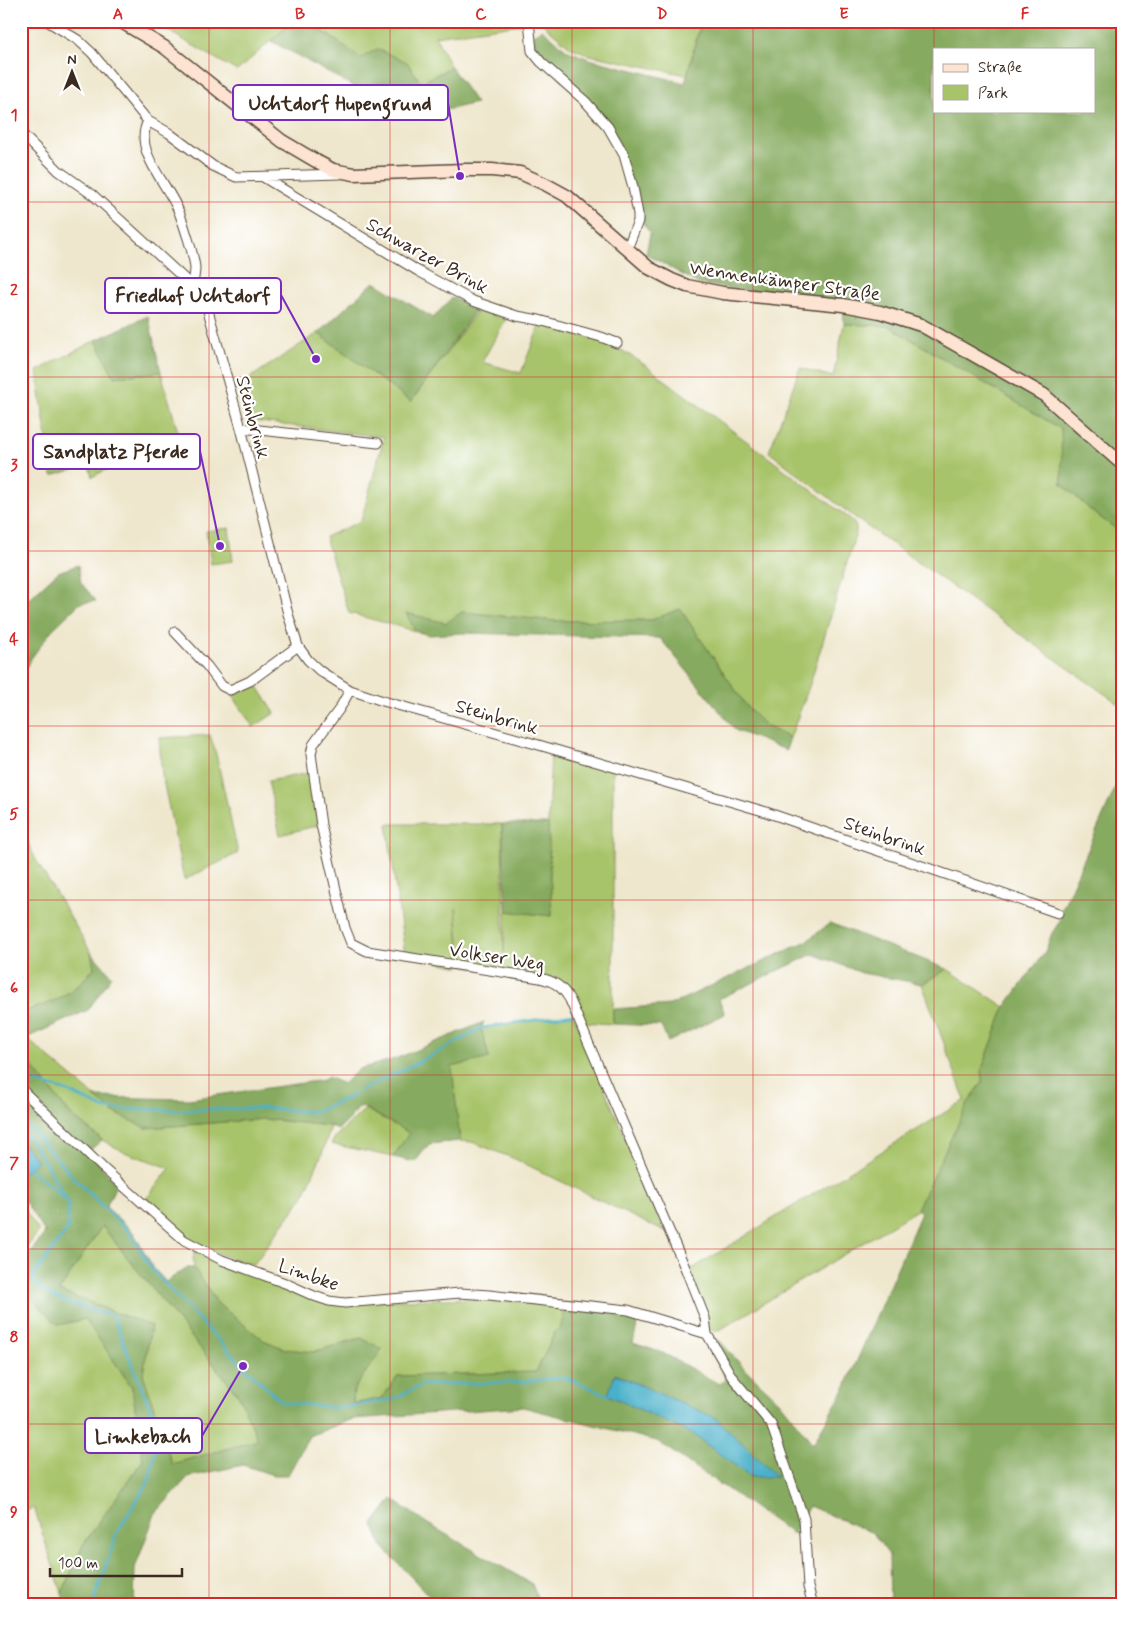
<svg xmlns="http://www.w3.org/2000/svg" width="1143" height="1626" viewBox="0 0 1143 1626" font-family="Mynerve,sans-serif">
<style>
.green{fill:#a8c46a;stroke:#727744}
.forest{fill:#86aa5e;stroke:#606a3e;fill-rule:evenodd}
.water{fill:#4ab0c9;stroke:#426d74}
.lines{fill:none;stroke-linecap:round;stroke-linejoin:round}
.stream{stroke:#4ab0c9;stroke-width:2.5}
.street-casing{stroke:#564638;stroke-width:11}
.secondary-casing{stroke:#564638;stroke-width:15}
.street{stroke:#fff;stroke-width:9}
.secondary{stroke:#fde3d1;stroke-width:12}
.grid{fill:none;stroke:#d62828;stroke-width:1;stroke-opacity:0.55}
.labels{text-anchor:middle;stroke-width:4.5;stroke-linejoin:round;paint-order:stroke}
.street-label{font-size:19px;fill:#3b2a1e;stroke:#fff}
.leader{fill:none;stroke:#7b2cbf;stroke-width:2}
.callout-dot{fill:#7b2cbf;stroke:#fff;stroke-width:2}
.callout{fill:#fff;stroke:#7b2cbf;stroke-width:2}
.callout-label{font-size:20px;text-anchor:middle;font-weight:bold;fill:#3b2a1e}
.neatline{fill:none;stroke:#d62828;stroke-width:2}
.grid-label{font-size:16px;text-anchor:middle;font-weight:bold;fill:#d62828}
</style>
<rect width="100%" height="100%" fill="#fff"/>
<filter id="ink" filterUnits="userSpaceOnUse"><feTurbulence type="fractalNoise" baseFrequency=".02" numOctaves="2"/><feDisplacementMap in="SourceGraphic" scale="10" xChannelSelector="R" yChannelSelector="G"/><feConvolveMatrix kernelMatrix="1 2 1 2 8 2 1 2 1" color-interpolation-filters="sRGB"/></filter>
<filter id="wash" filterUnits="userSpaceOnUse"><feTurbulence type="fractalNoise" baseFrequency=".0096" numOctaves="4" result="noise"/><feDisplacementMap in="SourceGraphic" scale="20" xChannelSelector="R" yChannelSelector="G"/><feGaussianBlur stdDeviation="1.12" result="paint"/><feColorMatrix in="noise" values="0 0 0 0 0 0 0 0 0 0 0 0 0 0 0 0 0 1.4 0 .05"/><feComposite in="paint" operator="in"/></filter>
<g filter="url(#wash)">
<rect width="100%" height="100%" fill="#efe7cd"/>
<!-- green -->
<path class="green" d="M151,21H293L237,71Z
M308,21H521L522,24L435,36L451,67L421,83L361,58Z
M544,21H701L687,75L590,55L570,47L543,24Z
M478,310L506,319L482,362L521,373L540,324L612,344L645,365L853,521L856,527V533L809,687L790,738L766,726L747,707L680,609L652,620L556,621L462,612L447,623L407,614L415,631L349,613L325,537L361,521L384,437L252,421L239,385L318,333L411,402Z
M844,324L889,326L1062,429V484L1094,513L1122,533V706L865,525L769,452L800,368L833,377Z
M96,340L114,377L161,372L178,432L92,477L89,465L52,476L37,371Z
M229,528L233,561L211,564L206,531Z
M255,682L275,713L253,727L233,696Z
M210,735L216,754L238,853L184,880L162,775L159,738Z
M551,752L613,769V1024L582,1022L561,984L461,965L456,908L460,967L405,955L387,824H502L504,953L506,911L552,916L548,824Z
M309,773L319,825L280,835L268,781Z
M21,828L36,860L91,952L94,968C71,995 55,1003 21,1012Z
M947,969L1005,1007L982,1069V1083L968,1103L917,1210L718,1331H712L709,1328L687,1272L965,1100L922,984Z
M573,1014L665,1232L515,1159L472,1142L460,1141L451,1066L489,1058L481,1028Z
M21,1038H26L113,1112L146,1128L264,1119L331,1126L322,1154L303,1197L254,1264C235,1262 198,1246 182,1234C169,1224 158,1211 146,1199L170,1168L124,1152L102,1140L70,1114L21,1052Z
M365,1109L410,1133L393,1157L331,1144L336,1136Z
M21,1204L39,1231L21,1255Z
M102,1226L239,1396L259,1440L172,1464L143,1374L151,1326L59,1291Z
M195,1250L323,1302L484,1298L566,1307L560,1329L555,1332L536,1372L399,1376L382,1398L353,1404L354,1389L381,1349L361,1338L313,1352L285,1349L263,1340L218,1304L194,1268L193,1259Z
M21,1288L58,1325L85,1319L132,1387L143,1460L83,1545L62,1593L34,1508L21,1513Z
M1122,1590V1605H1082Z"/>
<!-- forest -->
<path class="forest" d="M293,21H308L361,58L377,49L407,62L421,83L451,67L476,103L411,118L271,41Z
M702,21H1122V533L1094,513L1062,484L1061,429L889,326L844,324L843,301L699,284L646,254L650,233L640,219L618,140L534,50L533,35L542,29L568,51L589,59L685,83ZM934,49H1094V111H934Z
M374,282L433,318L452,298L478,307L411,402L318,333Z
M148,316L161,372L114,377L96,340Z
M78,565L81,583L96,601L80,603L52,630L30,660L21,677V606L58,572Z
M680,609L747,707L766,726L790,738L786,750L735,730L660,638L462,633L429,635L415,631L406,613L446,623L462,612L556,621L652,620Z
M1122,768V1590L1082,1605H890L889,1555L873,1533L809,1506L793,1534L657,1441L523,1407L353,1419L309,1436L288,1475H273L243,1465L188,1477L155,1514L135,1568L134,1605H65L62,1593L83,1545L143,1460L132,1387L85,1319L58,1325L21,1288V1265L45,1233L26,1203L21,1199V1052L70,1114L102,1140L89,1151L116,1185L106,1207L133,1232L154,1269L166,1282L186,1268H194L218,1304L263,1340L285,1349L313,1352L361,1338L382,1349L354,1389L353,1404L382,1398L398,1376L536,1372L555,1332L560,1329L566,1307L639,1316L633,1343L663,1353L719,1384L726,1379L708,1347L719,1340L743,1367L780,1402L813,1444L846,1386L921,1213L917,1209L968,1103L982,1083V1069L1005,1007L1045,952L1052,933L1060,921L1062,909L1114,791ZM102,1226L239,1396L258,1440L172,1464L143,1374L151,1326L59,1291Z
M502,824H548L552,916L506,911Z
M830,923L947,969L922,984L862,973L813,954L719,999L725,1014L668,1042L661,1026L613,1024V1009L670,1005L807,941Z
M91,952L112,976L88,1010L26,1038H21V1012C54,1003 72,995 94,968Z
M484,1022L481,1028L489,1058L452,1067L460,1141L429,1144L415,1162L393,1157L409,1133L361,1106L338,1130L331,1126L264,1119L146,1128L113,1112L94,1097L189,1099L324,1080L328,1077L343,1084L359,1069L395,1059Z
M392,1499L428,1524L532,1584L540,1605H443L431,1598L381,1545L373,1524Z"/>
<!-- water -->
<path class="water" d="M21,1142L38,1161L21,1175Z
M615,1374L716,1418L777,1477H750L694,1435L608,1395Z"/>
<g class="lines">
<!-- stream -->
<path class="stream" d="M21,1078L67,1091L105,1109L185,1110L265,1108L315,1112L354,1095
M360,1091L443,1050L481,1028L573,1014
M21,1118L75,1179L130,1233L153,1271L243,1366L282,1402L339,1408L394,1399L421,1385L521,1382L564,1377L608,1395
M21,1130L34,1144L68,1202V1229L35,1273L33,1279C45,1301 90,1309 113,1316L159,1431L149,1481L117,1532L93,1605
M29,1168L65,1199"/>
</g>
</g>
<g filter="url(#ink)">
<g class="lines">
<!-- street casing -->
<g class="street-casing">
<path id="street" d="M47,21L78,40L92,53L148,121L169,133L213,166L236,177L340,174
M529,21L532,51L541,62L585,101L608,127L624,155L633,187L638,214V221L627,249
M148,121C132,151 169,185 179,212C184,225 194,255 195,268C195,274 193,281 193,287
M21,133L59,171L93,195L201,294L207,307L241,428L288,614L298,646L308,660L320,671L350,690L383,701L532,743L763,811L1058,913
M263,177L418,271L473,301L517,316L539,320L601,337L617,343
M241,428L378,443
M175,632L207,666L222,686L230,690L250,681L298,646
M350,690L340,708L313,745L311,754L321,825L345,928L351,943L367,951L540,978C554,981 563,987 570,1000L686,1270L705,1318L707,1334L732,1377L771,1424L804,1519L808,1587L813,1605
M21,1089L103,1168L184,1240L222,1260L285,1283L314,1296L329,1301L345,1303L460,1293L489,1295L628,1310L707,1334"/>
</g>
<!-- secondary casing -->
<g class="secondary-casing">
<path id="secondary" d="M120,21L164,47L282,141L316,161L333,170L354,174L464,170H492L520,173L545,184L567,196L649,268L672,280L687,286L723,293L843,305L880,312L921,325L1044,395L1122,464"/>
</g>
<!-- street -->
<use href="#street" class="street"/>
<!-- secondary -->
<use href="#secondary" class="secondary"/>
</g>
</g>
<!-- grid -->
<path class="grid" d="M209,21V1605M390,21V1605M572,21V1605M753,21V1605M934,21V1605M21,202H1122M21,377H1122M21,551H1122M21,726H1122M21,900H1122M21,1075H1122M21,1249H1122M21,1424H1122"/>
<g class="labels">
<!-- street labels -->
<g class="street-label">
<text transform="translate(428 255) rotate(29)" y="7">Schwarzer Brink</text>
<text transform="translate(785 280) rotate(8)" y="7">Wennenkämper Straße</text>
<text transform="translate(254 417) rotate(75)" y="7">Steinbrink</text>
<text transform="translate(497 716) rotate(16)" y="7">Steinbrink</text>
<text transform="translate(885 835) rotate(19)" y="7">Steinbrink</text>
<text transform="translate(497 956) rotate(9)" y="7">Volkser Weg</text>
<text transform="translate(309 1274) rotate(19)" y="7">Limbke</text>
</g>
</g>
<!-- callouts -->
<path class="leader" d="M460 176L448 103M316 359L281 295M220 546L200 451M243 1366L202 1436"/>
<g class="callout-dot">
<circle cx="460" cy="176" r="5"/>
<circle cx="316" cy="359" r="5"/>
<circle cx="220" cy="546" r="5"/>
<circle cx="243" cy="1366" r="5"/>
</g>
<g class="callout">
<rect x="233" y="85" width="215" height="35" rx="5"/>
<rect x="105" y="278" width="176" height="35" rx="5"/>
<rect x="33" y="434" width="167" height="35" rx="5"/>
<rect x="85" y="1418" width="117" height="35" rx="5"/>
</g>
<g class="callout-label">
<text x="340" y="110">Uchtdorf Hupengrund</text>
<text x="193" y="302">Friedhof Uchtdorf</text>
<text x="116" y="458">Sandplatz Pferde</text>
<text x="143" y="1443">Limkebach</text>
</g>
<!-- margin -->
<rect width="1143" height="1626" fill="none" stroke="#fff" stroke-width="55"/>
<!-- legend -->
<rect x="933" y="48" width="162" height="65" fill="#ffffff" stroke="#b1aaa5"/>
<rect x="943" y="64" width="25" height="8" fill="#fde3d1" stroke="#b1aaa5"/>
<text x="978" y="72" font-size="15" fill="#3b2a1e">Straße</text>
<rect x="943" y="85" width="25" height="15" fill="#a8c46a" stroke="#b1aaa5"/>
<text x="978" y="98" font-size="15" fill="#3b2a1e">Park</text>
<!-- north arrow -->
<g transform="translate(72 72)" stroke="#ffffff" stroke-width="4" paint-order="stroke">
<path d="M0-4L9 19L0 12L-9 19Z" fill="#3b2a1e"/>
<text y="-8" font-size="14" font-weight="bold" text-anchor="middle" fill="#3b2a1e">N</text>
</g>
<!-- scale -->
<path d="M50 1568v8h132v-8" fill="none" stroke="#3b2a1e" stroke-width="2.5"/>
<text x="58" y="1568" font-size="15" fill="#3b2a1e" stroke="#ffffff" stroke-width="4" paint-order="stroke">100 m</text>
<rect x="28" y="28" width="1088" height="1570" class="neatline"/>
<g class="grid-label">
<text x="118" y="19">A</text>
<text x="300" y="19">B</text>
<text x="481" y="19">C</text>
<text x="662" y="19">D</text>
<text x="844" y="19">E</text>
<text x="1025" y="19">F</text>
<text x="14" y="120">1</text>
<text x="14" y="295">2</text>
<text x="14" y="470">3</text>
<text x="14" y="644">4</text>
<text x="14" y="819">5</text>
<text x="14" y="993">6</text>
<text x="14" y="1168">7</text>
<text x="14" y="1342">8</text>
<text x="14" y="1517">9</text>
</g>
</svg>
